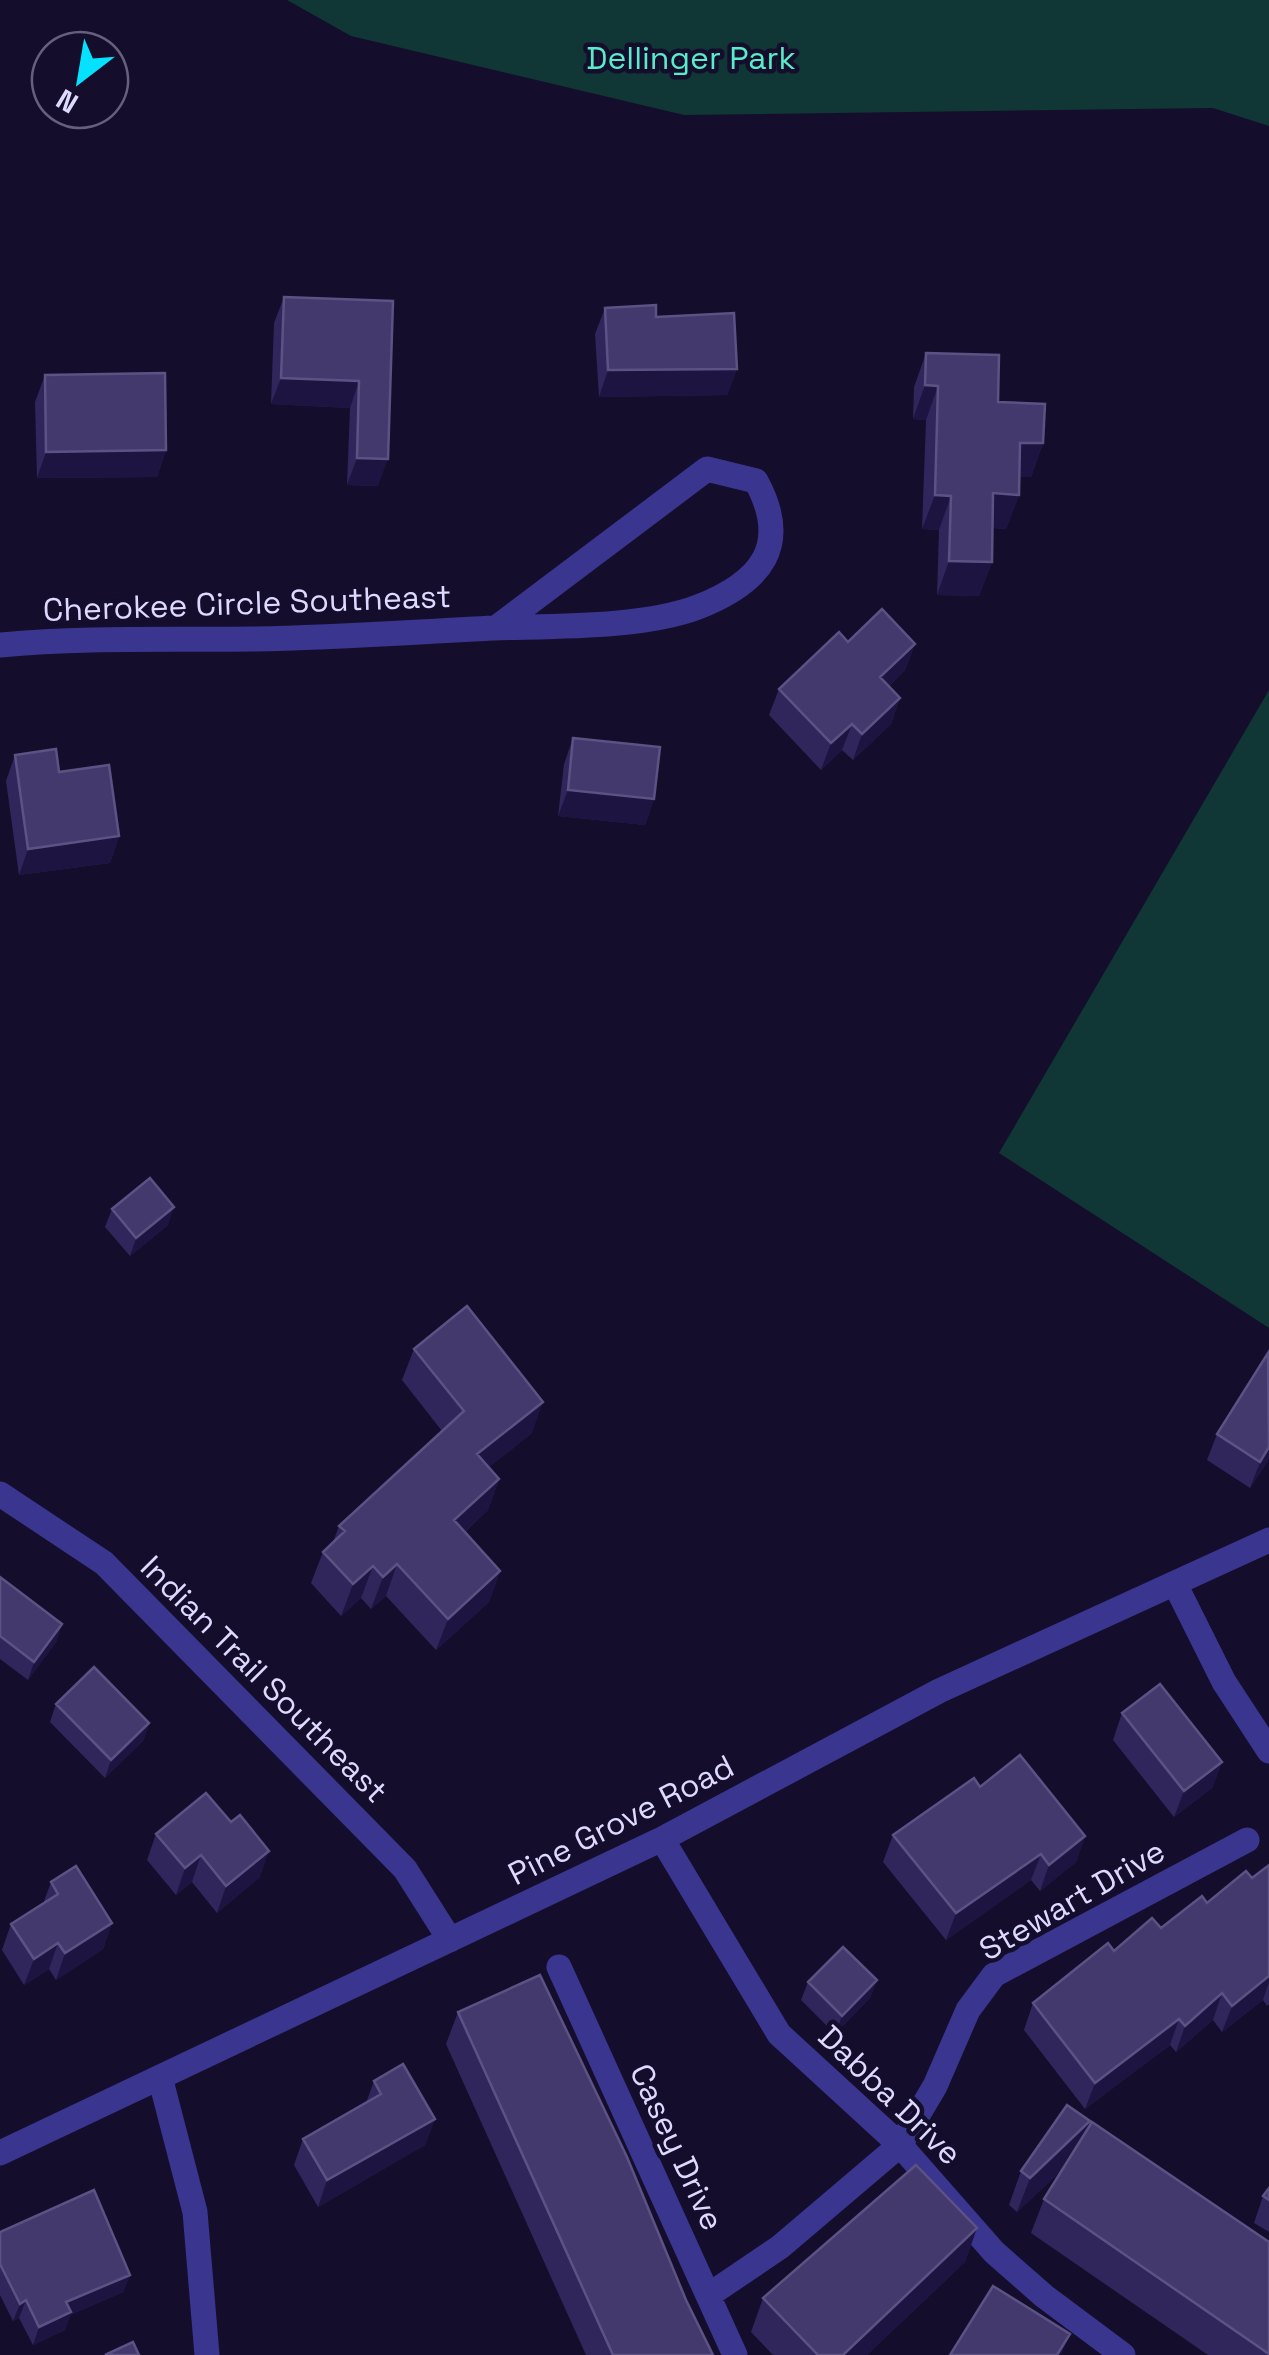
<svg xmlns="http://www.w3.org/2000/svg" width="1269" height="2355" viewBox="0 0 1269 2355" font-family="'Space Grotesk',sans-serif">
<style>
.green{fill:#103636}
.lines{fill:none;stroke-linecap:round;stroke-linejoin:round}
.minor{stroke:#3a358f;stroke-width:25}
.wall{fill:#31265b}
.shaded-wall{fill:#1e1441}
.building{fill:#44396d;stroke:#5c5284;stroke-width:2.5}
.labels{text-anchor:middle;stroke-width:9;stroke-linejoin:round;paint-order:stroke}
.park-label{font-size:32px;fill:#58ecca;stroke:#140e2c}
.street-label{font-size:32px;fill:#ded9ff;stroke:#140e2c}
</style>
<rect width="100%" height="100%" fill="#140e2c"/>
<!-- green -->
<path class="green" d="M287,0H1269V126L1213,108L684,115L351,36Z
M1269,690V1328L999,1153Z"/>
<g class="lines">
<!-- minor -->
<path class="minor" d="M0,645C84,637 166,640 251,639C332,638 413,632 494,628C553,626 643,628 698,607C762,582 791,545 756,481L707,469L496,628
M0,1494L104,1563L405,1869L450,1940
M1175,1584L1224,1682L1269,1751
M662,1839L779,2034L900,2145L994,2252L1044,2296L1123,2355
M559,1967L735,2355
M160,2077L195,2212L207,2355
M0,2153L662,1839L939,1691L1269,1540
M709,2295L780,2247L900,2145L935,2086L968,2010L994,1975L1247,1840"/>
</g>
<!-- wall -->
<path class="wall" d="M284,297L393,301L378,486L347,485L350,408L271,404L274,323Z
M605,308L656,317L737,369L727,395L599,397L595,334Z
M926,353L998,402L1043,443L1031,477H1019V495L1006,529L993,528L992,562L979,596L937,595L939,530L922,529L926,420L913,419L914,387Z
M45,375L166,450L157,477L37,478L35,402Z
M848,642L915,644L905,670L889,686L900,698L891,724L853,760L842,750L821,770L769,715L779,689Z
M573,738L654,799L645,825L558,816L564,764Z
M15,755L119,836L110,863L19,875L6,781Z
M112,1209L168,1225L130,1256L105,1227Z
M414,1349L532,1433L489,1467L499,1479L488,1510L465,1532L500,1571L489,1602L436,1650L386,1596L371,1609L361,1598L341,1616L311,1583L323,1552L333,1542L339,1526L442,1431L402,1380Z
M1269,1354V1459L1250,1488L1207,1460L1217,1434Z
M0,1577L62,1624L56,1642L28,1680L0,1659Z
M56,1704L149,1723L143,1741L105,1778L50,1722Z
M1122,1713L1222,1762L1212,1788L1174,1817L1113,1740Z
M980,1787L1085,1836L1076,1862L1040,1891L1031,1880L946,1940L883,1862L893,1835Z
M156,1834L260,1877L217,1913L192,1882L176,1895L147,1860Z
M1269,1865V2004L1267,2006L1263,2000L1222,2032L1213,2020L1176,2052L1170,2045L1085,2109L1024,2030L1033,2003L1114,1951L1161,1928L1252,1878Z
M51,1882L112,1923L103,1949L56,1980L49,1969L24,1985L2,1950L11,1924L43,1904Z
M877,1980L870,1998L835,2034L801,2000L808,1982Z
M458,2012L686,2300L713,2355H586L446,2044Z
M374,2081L435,2119L425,2145L318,2207L294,2165L303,2139L366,2103Z
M1086,2132L1269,2355H1208L1031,2233L1044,2199L1062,2170L1017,2212L1009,2205L1021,2171Z
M1269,2188V2232L1254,2223L1263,2196Z
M977,2228L965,2262L867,2355H773L751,2332L763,2298Z
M0,2232L130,2275L123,2292L70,2315L65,2330L33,2345L19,2318L13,2321L0,2295Z"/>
<!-- shaded-wall -->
<path class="shaded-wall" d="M737,369L727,395L599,397L608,370Z
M281,378L359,381L350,408L271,404Z
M925,385L938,386L926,420L913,419Z
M1020,443H1043L1031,477H1008Z
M166,450L157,477L37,478L46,452Z
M357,458L388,459L378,486L347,485Z
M993,493L1019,495L1006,529L981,527Z
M935,495L951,496L939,530L922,529Z
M949,561L992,562L979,596L937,595Z
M915,644L905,670L871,703L880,677Z
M900,698L891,724L853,760L862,734Z
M852,724L842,750L821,770L831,743Z
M568,790L654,799L645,825L558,816Z
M119,836L110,863L19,875L28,849Z
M174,1207L168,1225L130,1256L136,1238Z
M543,1402L532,1433L465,1486L477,1454Z
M1269,1447V1459L1250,1488L1260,1462Z
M499,1479L488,1510L443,1552L454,1520Z
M397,1564L386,1596L371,1609L383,1577Z
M373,1566L361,1598L341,1616L353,1584Z
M500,1571L489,1602L436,1650L448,1619Z
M62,1624L56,1642L28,1680L34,1662Z
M149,1723L143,1741L105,1778L111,1760Z
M1222,1762L1212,1788L1174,1817L1184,1791Z
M1085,1836L1076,1862L1040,1891L1049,1865Z
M269,1851L260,1877L217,1913L226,1886Z
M1041,1854L1031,1880L946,1940L956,1913Z
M201,1855L192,1882L176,1895L185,1868Z
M112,1923L103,1949L56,1980L65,1953Z
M58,1943L49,1969L24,1985L34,1959Z
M1269,1976V1982L1263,2000L1222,2032L1232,2006Z
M877,1980L870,1998L835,2034L842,2016Z
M1222,1993L1213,2020L1176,2052L1185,2026Z
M1179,2019L1170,2045L1085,2109L1095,2083Z
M435,2119L425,2145L318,2207L327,2180Z
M1090,2121L1078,2155L1017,2212L1030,2178Z
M977,2228L965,2262L867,2355H843Z
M130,2275L123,2292L70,2315L65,2330L33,2345L39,2327L66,2302Z
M26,2300L19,2318L13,2321L20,2304Z
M1070,2334L1061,2355H1057Z"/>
<!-- building -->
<path class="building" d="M284,297L393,301L388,459L357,458L359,381L281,378Z
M656,305V317L734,313L737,369L608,370L605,308Z
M926,353L999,355L998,402L1045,404L1043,443H1020L1019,495L993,493L992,562L949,561L951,496L935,495L938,386L925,385Z
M165,373L166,450L46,452L45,375Z
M882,609L915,644L880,677L900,698L862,734L852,724L831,743L779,689L839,632L848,642Z
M573,738L660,747L654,799L568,790Z
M56,749L59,772L109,765L119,836L28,849L15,755Z
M150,1178L174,1207L136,1238L112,1209Z
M467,1306L543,1402L477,1454L499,1479L454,1520L500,1571L448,1619L397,1564L383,1577L373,1566L353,1584L323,1552L345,1531L339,1526L464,1411L414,1349Z
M1268,1353L1269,1447L1260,1462L1217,1434Z
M0,1577L62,1624L34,1662L0,1636Z
M94,1667L149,1723L111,1760L56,1704Z
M1160,1684L1222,1762L1184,1791L1122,1713Z
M1020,1755L1085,1836L1049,1865L1041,1854L956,1913L893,1835L974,1778L980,1787Z
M206,1793L231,1822L240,1815L269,1851L226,1886L201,1855L185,1868L156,1834Z
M1269,1865V1976L1232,2006L1222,1993L1185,2026L1179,2019L1095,2083L1033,2003L1108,1943L1114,1951L1152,1918L1161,1928L1202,1896L1207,1903L1246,1871L1252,1878Z
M76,1866L112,1923L65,1953L58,1943L34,1959L11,1924L58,1894L51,1882Z
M843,1947L877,1980L842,2016L808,1982Z
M540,1975L627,2157L686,2300L713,2355H613L458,2012Z
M403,2064L435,2119L327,2180L303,2139L381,2094L374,2081Z
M1067,2105L1090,2121L1030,2178L1021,2171Z
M1092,2122L1269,2242V2354L1044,2199Z
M916,2165L977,2228L843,2355H818L763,2298Z
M1269,2188V2200L1263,2196Z
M94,2190L130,2275L66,2302L71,2312L39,2327L26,2300L20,2304L0,2264V2232Z
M993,2286L1070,2334L1057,2355H950Z
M133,2342L139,2355H105Z"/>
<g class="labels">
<!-- park labels -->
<g class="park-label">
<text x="691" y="69">Dellinger Park</text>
</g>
<!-- street labels -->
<g class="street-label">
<text transform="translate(247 603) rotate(-2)" y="11">Cherokee Circle Southeast</text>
<text transform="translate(264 1679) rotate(45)" y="11">Indian Trail Southeast</text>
<text transform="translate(621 1820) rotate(-27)" y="11">Pine Grove Road</text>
<text transform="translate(1072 1900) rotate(-30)" y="11">Stewart Drive</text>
<text transform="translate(890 2095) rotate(44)" y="11">Dabba Drive</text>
<text transform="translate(677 2147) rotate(65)" y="11">Casey Drive</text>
</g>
</g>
<!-- north arrow -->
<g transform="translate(80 80) rotate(211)"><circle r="48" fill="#140e2c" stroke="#655f80" stroke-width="2.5"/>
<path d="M0-8L18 38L0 25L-18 38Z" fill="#05e2ff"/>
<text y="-15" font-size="28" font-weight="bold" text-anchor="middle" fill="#ded9ff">N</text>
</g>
</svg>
